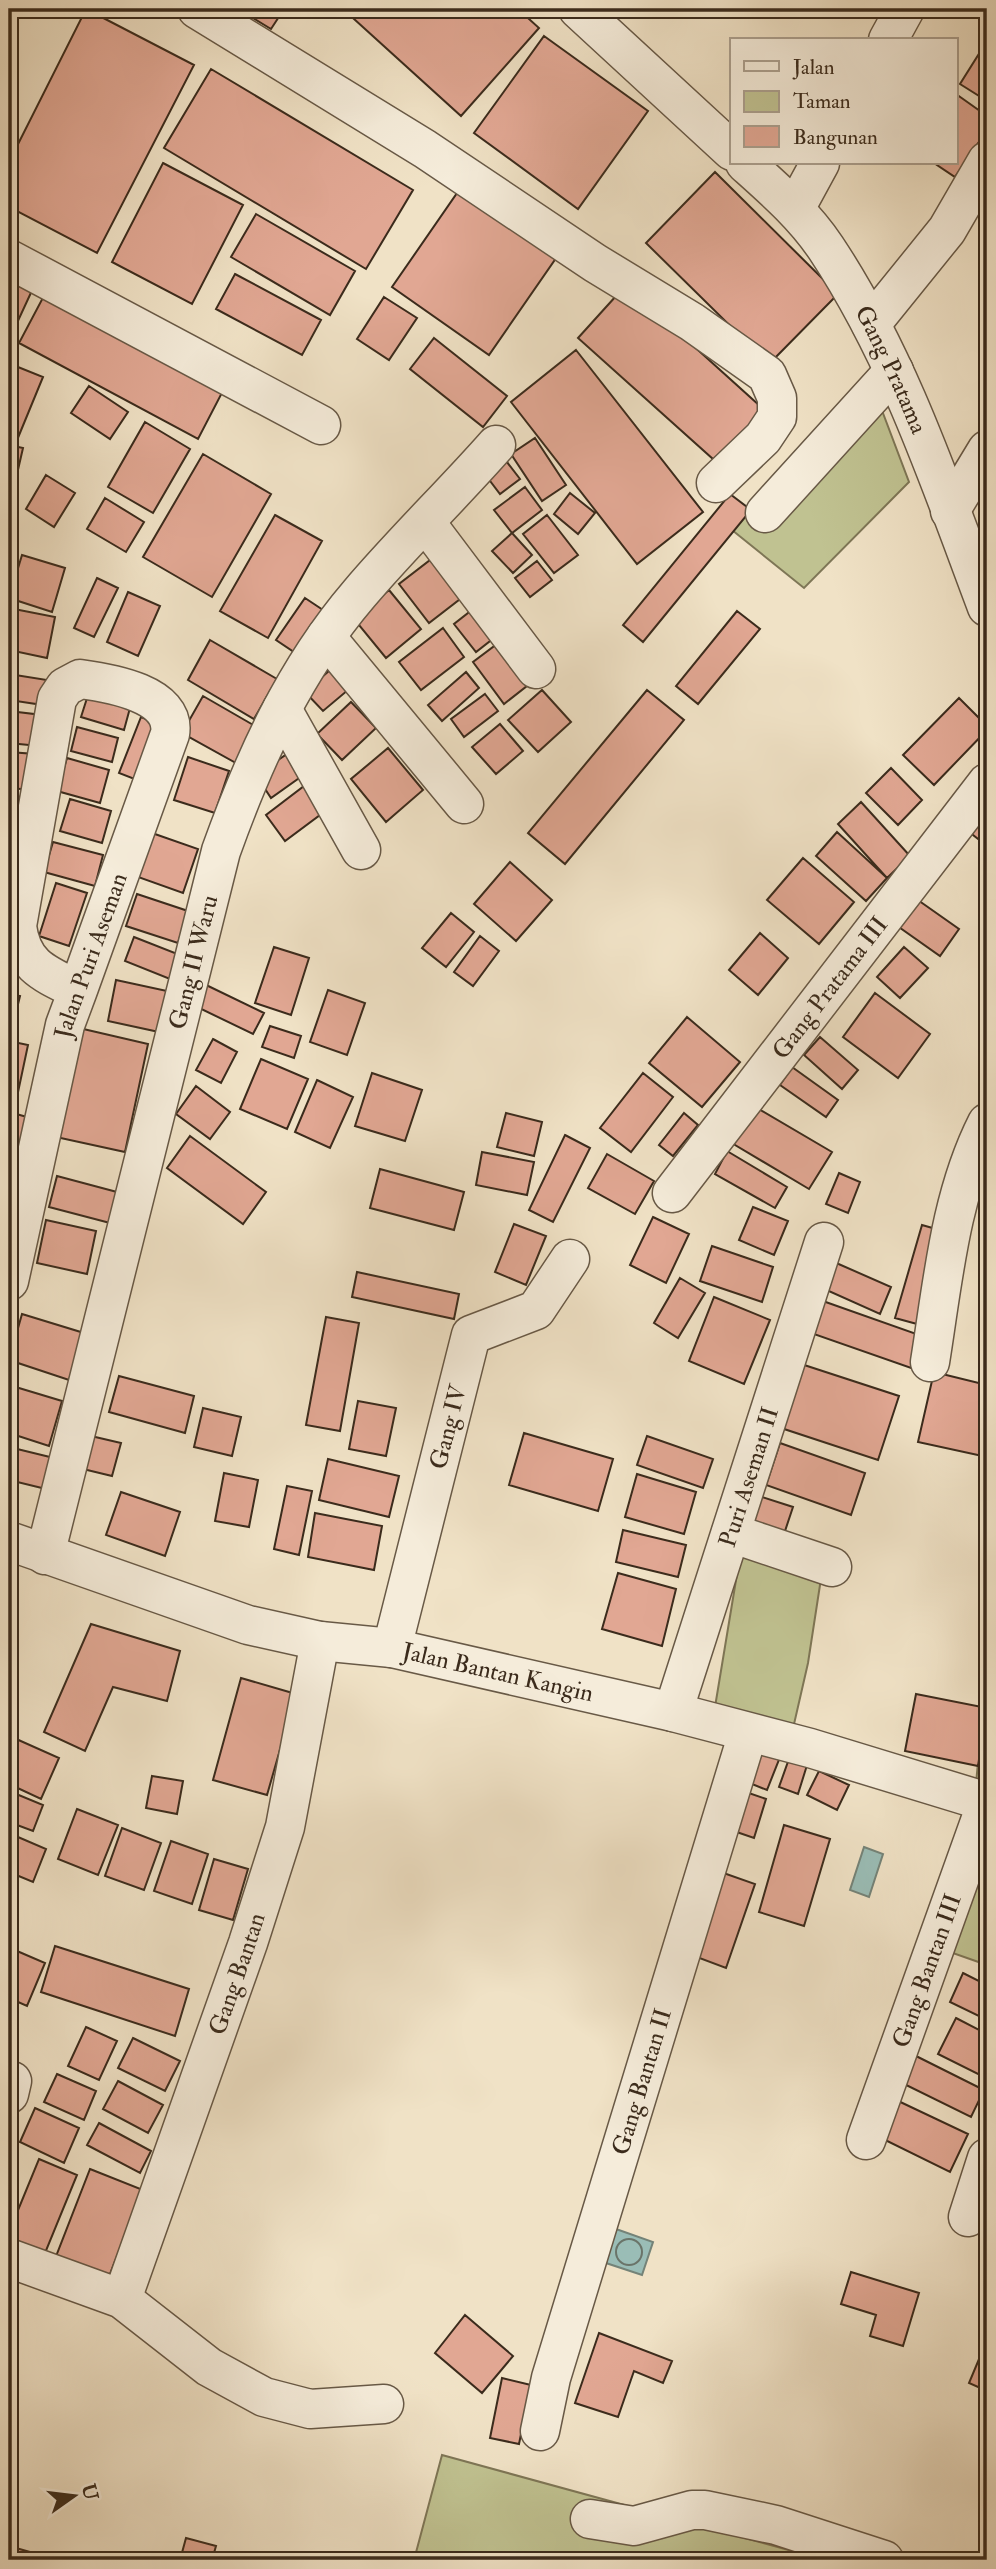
<svg xmlns="http://www.w3.org/2000/svg" width="996" height="2569" viewBox="0 0 996 2569" font-family="'IM FELL Double Pica',serif">
<style>
.green{fill:#c0c291;stroke:#7e7656;stroke-width:2}
.water{fill:#9abdb6;stroke:#748378;stroke-width:2}
.lines{fill:none;stroke-linecap:round;stroke-linejoin:round}
.shore{stroke:#6a7469;stroke-width:2}
.building{fill:#e1a793;stroke:#3b2b1c;stroke-width:2}
.minor-casing{stroke:#685946;stroke-width:41}
.minor{stroke:#f5ecda;stroke-width:38}
.labels{text-anchor:middle;stroke-width:5;stroke-linejoin:round;paint-order:stroke}
.street-label{font-size:24px;fill:#3b2b1c;stroke:#f5ecda}
</style>
<rect width="100%" height="100%" fill="#f0e2c6"/>
<filter id="stains"><feTurbulence type="fractalNoise" baseFrequency=".00286" numOctaves="4"/><feColorMatrix values="0 0 0 0 .2 0 0 0 0 .09 0 0 0 0 .02 0 0 0 .5 -.17"/></filter>
<radialGradient id="worn" r=".72"><stop offset=".6" stop-color="#630" stop-opacity="0"/><stop offset="1" stop-color="#630" stop-opacity=".3"/></radialGradient>
<!-- green -->
<path class="green" d="M875,392L909,482L804,588L727,526Z
M740,1556L822,1572L808,1663L789,1746L712,1725Z
M987,1671V1965L927,1944L973,1814Z
M442,2455L825,2560H414Z"/>
<!-- water -->
<path class="water" d="M864,1847L883,1854L869,1897L850,1890Z
M616,2229L653,2242L642,2275L606,2263Z"/>
<g class="lines">
<!-- shore -->
<path class="shore" d="M616 2252a13 13 0 1 1 26 0a13 13 0 1 1-26 0Z"/>
</g>
<!-- building -->
<path class="building" d="M86,9L194,65L97,253L9,207V162Z
M238,9H284L271,29Z
M343,9H518L539,28L461,116Z
M544,36L648,111L578,209L474,133Z
M987,41V101L960,84Z
M211,69L413,190L366,269L164,148Z
M956,94L987,116V130L955,177L934,163H956Z
M163,163L243,205L192,304L112,262Z
M715,172L838,294L769,364L646,243Z
M464,183L561,251L489,355L392,287Z
M256,214L355,271L330,315L231,257Z
M9,273L35,284L17,323L9,320Z
M235,274L321,320L302,355L216,309Z
M626,285L770,415L723,468L578,338Z
M47,290L226,385L198,439L19,343Z
M384,297L417,318L389,360L357,339Z
M434,338L507,396L483,427L410,369Z
M576,350L703,512L637,564L511,402Z
M13,365L43,377L15,445L9,442V375Z
M89,386L128,412L110,439L71,413Z
M145,422L190,449L153,513L108,487Z
M535,438L566,485L542,501L511,454Z
M9,445L23,448L9,509Z
M500,453L520,479L500,494L481,469Z
M203,454L271,494L212,597L143,557Z
M46,475L75,493L54,527L26,509Z
M525,487L542,510L512,533L494,510Z
M570,493L595,513L578,534L554,514Z
M730,494L751,510L643,642L623,625Z
M105,498L144,522L126,552L87,529Z
M275,515L322,541L268,638L220,611Z
M547,515L578,555L554,573L523,534Z
M512,533L532,555L513,573L492,551Z
M22,555L65,568L52,612L9,598Z
M434,557L464,596L429,623L399,584Z
M537,561L552,580L530,597L515,578Z
M97,578L118,588L94,637L74,628Z
M389,590L421,629L386,658L354,619Z
M128,592L160,606L138,656L107,642Z
M305,598L326,612L297,654L276,640Z
M477,606L499,634L476,652L454,624Z
M9,608L55,617L47,658L9,650Z
M737,611L760,629L698,704L676,686Z
M443,628L464,657L421,690L399,662Z
M210,640L277,679L254,719L188,680Z
M501,641L532,682L504,704L473,662Z
M330,670L348,690L323,711L305,692Z
M466,672L479,688L442,721L428,705Z
M9,674L47,680L43,705L9,700Z
M542,690L571,722L538,752L508,720Z
M647,690L684,720L565,864L528,833Z
M485,694L498,711L464,737L451,719Z
M88,695L130,708L124,730L81,717Z
M203,696L255,726L236,763L182,733Z
M959,698L987,726V730L934,785L903,755Z
M351,702L376,728L342,760L317,734Z
M9,711L42,715L39,746L9,743Z
M141,717L159,724L137,780L119,773Z
M500,724L523,751L496,774L472,747Z
M77,727L118,738L112,762L71,751Z
M388,748L423,790L386,822L351,779Z
M9,752L35,754L33,790L9,788Z
M287,754L302,776L271,798L256,775Z
M188,757L229,771L215,813L174,800Z
M67,758L109,770L100,803L57,791Z
M891,768L922,800L898,825L866,793Z
M308,783L328,809L285,841L266,815Z
M9,795L27,798L24,821L9,819Z
M70,799L111,811L102,843L60,831Z
M861,802L910,856L887,878L838,824Z
M987,806V846L968,831Z
M837,832L887,878L866,901L816,856Z
M152,833L198,849L183,893L138,877Z
M9,836L24,838L9,863Z
M53,842L103,855L95,886L44,872Z
M803,858L854,902L819,944L767,900Z
M510,862L552,900L516,941L474,904Z
M56,883L87,893L69,946L39,936Z
M137,894L188,911L178,943L126,926Z
M915,898L959,929L940,956L896,925Z
M451,913L474,932L446,967L422,948Z
M760,933L788,958L758,995L729,970Z
M480,936L499,951L473,986L454,972Z
M134,937L180,955L170,979L125,961Z
M274,947L309,958L291,1015L255,1003Z
M904,947L928,968L900,998L877,977Z
M116,980L167,991L159,1032L108,1021Z
M202,983L264,1013L253,1034L191,1004Z
M328,990L365,1003L347,1055L310,1042Z
M875,993L930,1034L898,1078L843,1037Z
M9,994L20,996L11,1033L9,1032Z
M687,1017L740,1062L702,1107L649,1063Z
M270,1026L301,1036L294,1058L262,1047Z
M79,1028L148,1044L125,1152L56,1137Z
M820,1037L858,1070L842,1089L804,1055Z
M213,1039L237,1052L221,1083L196,1070Z
M9,1041L28,1045L17,1097L9,1096Z
M261,1059L308,1079L287,1129L240,1109Z
M792,1067L838,1100L826,1117L780,1085Z
M372,1073L422,1090L405,1141L355,1126Z
M643,1073L673,1097L631,1152L600,1128Z
M317,1080L353,1097L330,1148L295,1132Z
M196,1086L230,1112L210,1139L176,1114Z
M752,1105L832,1152L809,1189L730,1142Z
M9,1112L27,1117L13,1170L9,1168Z
M506,1113L542,1122L534,1156L497,1147Z
M684,1113L698,1125L673,1156L659,1145Z
M565,1135L590,1148L553,1222L529,1210Z
M190,1136L266,1192L243,1224L167,1168Z
M727,1151L787,1187L775,1208L715,1174Z
M482,1152L534,1162L527,1195L476,1185Z
M607,1154L654,1181L635,1214L588,1188Z
M380,1169L464,1192L454,1230L370,1208Z
M839,1173L860,1182L848,1213L826,1204Z
M57,1176L117,1192L110,1223L49,1207Z
M753,1207L788,1221L774,1255L739,1240Z
M653,1217L689,1234L666,1283L630,1265Z
M46,1220L96,1231L87,1274L37,1263Z
M514,1224L546,1236L526,1285L495,1272Z
M922,1225L943,1231L917,1324L895,1318Z
M712,1246L773,1267L762,1302L700,1281Z
M834,1262L891,1287L880,1314L822,1288Z
M357,1272L459,1294L454,1319L352,1297Z
M680,1278L705,1293L678,1338L654,1323Z
M714,1297L770,1320L744,1384L689,1361Z
M820,1300L925,1337L914,1369L808,1332Z
M22,1314L84,1333L69,1380L9,1360Z
M326,1317L359,1323L340,1431L306,1425Z
M795,1362L899,1396L878,1460L775,1426Z
M934,1372L987,1385V1457L918,1442Z
M119,1376L194,1396L185,1433L109,1412Z
M9,1385L62,1401L49,1446L9,1433Z
M358,1401L396,1408L386,1456L349,1449Z
M203,1408L241,1417L232,1456L194,1447Z
M524,1433L613,1459L598,1511L509,1485Z
M91,1436L121,1443L112,1476L83,1469Z
M647,1436L713,1459L703,1488L637,1465Z
M780,1443L865,1473L851,1515L766,1485Z
M9,1447L54,1458L46,1489L9,1480Z
M328,1459L399,1476L389,1517L319,1500Z
M224,1473L258,1480L249,1527L215,1521Z
M637,1474L696,1492L684,1534L625,1517Z
M287,1486L312,1491L299,1555L274,1549Z
M121,1492L180,1512L165,1556L106,1535Z
M756,1495L793,1507L782,1540L746,1529Z
M315,1513L382,1526L374,1570L308,1557Z
M623,1530L686,1545L678,1577L616,1562Z
M618,1573L676,1589L662,1646L602,1629Z
M91,1624L180,1651L167,1701L113,1687L85,1751L44,1732Z
M241,1678L296,1694L267,1795L213,1780Z
M916,1694L987,1708L978,1766L905,1751Z
M14,1738L59,1758L41,1799L9,1784V1749Z
M757,1743L782,1752L767,1790L742,1780Z
M790,1756L808,1762L798,1794L779,1787Z
M819,1771L849,1785L837,1810L807,1795Z
M152,1776L183,1781L177,1814L146,1808Z
M740,1790L766,1799L754,1838L728,1829Z
M9,1791L43,1805L33,1831L9,1822Z
M77,1809L118,1825L98,1875L58,1859Z
M784,1825L830,1839L804,1926L759,1912Z
M122,1828L161,1843L144,1890L105,1876Z
M11,1834L46,1849L33,1882L9,1872Z
M171,1841L208,1854L192,1904L154,1891Z
M214,1859L248,1869L233,1920L199,1910Z
M715,1870L755,1884L726,1968L686,1953Z
M55,1946L189,1989L175,2036L41,1992Z
M17,1951L45,1963L27,2006L9,1998V1970Z
M963,1973L987,1985V2020L950,2002Z
M956,2018L987,2034V2072L984,2077L938,2054Z
M86,2027L117,2041L99,2080L68,2066Z
M133,2038L180,2061L165,2091L118,2068Z
M912,2054L984,2090L971,2117L898,2081Z
M57,2074L96,2091L84,2120L44,2102Z
M118,2081L163,2105L148,2133L103,2109Z
M894,2099L968,2134L950,2172L877,2136Z
M35,2108L79,2128L64,2163L20,2142Z
M99,2123L151,2151L140,2173L87,2145Z
M39,2159L77,2175L43,2258L9,2243V2232Z
M90,2169L143,2190L108,2279L55,2259Z
M851,2272L919,2293L903,2346L870,2336L876,2315L841,2304Z
M465,2315L513,2356L482,2393L435,2353Z
M599,2333L672,2361L663,2383L634,2371L618,2417L575,2403Z
M987,2340V2391L969,2383Z
M502,2378L531,2385L519,2444L490,2438Z
M186,2538L216,2546L212,2560H180Z
M9,2546L37,2554L36,2560H9Z"/>
<g class="lines">
<!-- minor casing -->
<g class="minor-casing">
<g id="minor">
<path d="M197,9L425,149L595,263L692,322L767,375L777,398V417L763,438L716,483"/>
<path d="M578,9L732,151"/>
<path d="M888,40L905,9"/>
<path id="s1" d="M745,163C774,189 804,215 826,248C899,358 941,485 987,607"/>
<path d="M795,209L820,163"/>
<path d="M9,259L321,425"/>
<path d="M871,324L947,230L987,161"/>
<path d="M950,511L987,450"/>
<path d="M765,513L894,371"/>
<path d="M426,523L536,669"/>
<path d="M326,637L464,804"/>
<path d="M282,709L361,850"/>
<path id="s2" d="M672,1193L987,783"/>
<path id="s3" d="M9,1281L65,1025L78,990L170,734C177,694 110,683 80,679L65,687L57,699L17,926C22,966 45,974 78,990"/>
<path d="M930,1362C943,1281 950,1196 987,1123"/>
<path d="M731,1533L832,1567"/>
<path id="s4" d="M9,1541L248,1625L320,1641L392,1648L673,1712L810,1748L987,1802"/>
<path id="s5" d="M45,1555L221,851C254,759 294,670 359,594C402,543 451,496 496,445"/>
<path id="s6" d="M392,1648L471,1335L536,1310L570,1259"/>
<path id="s7" d="M673,1712L824,1242"/>
<path d="M9,2094L12,2081"/>
<path id="s8" d="M866,2140L987,1802"/>
<path d="M968,2217L987,2158"/>
<path d="M9,2258L122,2299L209,2367L264,2397L310,2409L384,2404"/>
<path id="s9" d="M122,2299L248,1943L285,1827L320,1641"/>
<path id="s10" d="M540,2431L551,2378L748,1733"/>
<path d="M590,2519L634,2526L692,2510H705L776,2525L884,2560"/>
</g>
</g>
<!-- minor -->
<use href="#minor" class="minor"/>
</g>
<g class="labels">
<!-- street labels -->
<g class="street-label">
<text dy="8" stroke="none"><textPath href="#s1" startOffset="256">Gang Pratama</textPath></text>
<text dy="8" stroke="none"><textPath href="#s3" startOffset="336">Jalan Puri Aseman</textPath></text>
<text dy="8" stroke="none"><textPath href="#s5" startOffset="611">Gang II Waru</textPath></text>
<text dy="8" stroke="none"><textPath href="#s2" startOffset="259">Gang Pratama III</textPath></text>
<text dy="8" stroke="none"><textPath href="#s6" startOffset="228">Gang IV</textPath></text>
<text dy="8" stroke="none"><textPath href="#s7" startOffset="247">Puri Aseman II</textPath></text>
<text dy="8" stroke="none"><textPath href="#s4" startOffset="508">Jalan Bantan Kangin</textPath></text>
<text dy="8" stroke="none"><textPath href="#s8" startOffset="180">Gang Bantan III</textPath></text>
<text dy="8" stroke="none"><textPath href="#s9" startOffset="345">Gang Bantan</textPath></text>
<text dy="8" stroke="none"><textPath href="#s10" startOffset="364">Gang Bantan II</textPath></text>
</g>
</g>
<!-- margin -->
<rect width="996" height="2569" fill="none" stroke="#f0e2c6" stroke-width="35"/>
<rect x="10" y="10" width="975" height="2548" fill="none" stroke="#3b2b1c" stroke-width="3.5"/>
<rect x="18" y="18" width="961" height="2534" fill="none" stroke="#3b2b1c" stroke-width="2"/>
<!-- legend -->
<rect x="730" y="38" width="228" height="126" fill="#f5ecda" stroke="#ab9f8e" stroke-width="2"/>
<rect x="744" y="61" width="35" height="10" fill="#f5ecda" stroke="#ab9f8e" stroke-width="2"/>
<text x="793" y="74" font-size="21" fill="#3b2b1c">Jalan</text>
<rect x="744" y="91" width="35" height="21" fill="#c0c291" stroke="#ab9f8e" stroke-width="2"/>
<text x="793" y="108" font-size="21" fill="#3b2b1c">Taman</text>
<rect x="744" y="126" width="35" height="21" fill="#e1a793" stroke="#ab9f8e" stroke-width="2"/>
<text x="793" y="144" font-size="21" fill="#3b2b1c">Bangunan</text>
<!-- north arrow -->
<g transform="translate(74 2496) rotate(76)" stroke="#f5ecda" stroke-width="5" paint-order="stroke">
<path d="M0-5L12 26L0 18L-12 26Z" fill="#3b2b1c"/>
<text y="-10" font-size="19" font-weight="bold" text-anchor="middle" fill="#3b2b1c">U</text>
</g>
<rect width="100%" height="100%" filter="url(#stains)"/>
<rect width="100%" height="100%" fill="url(#worn)"/>
</svg>
